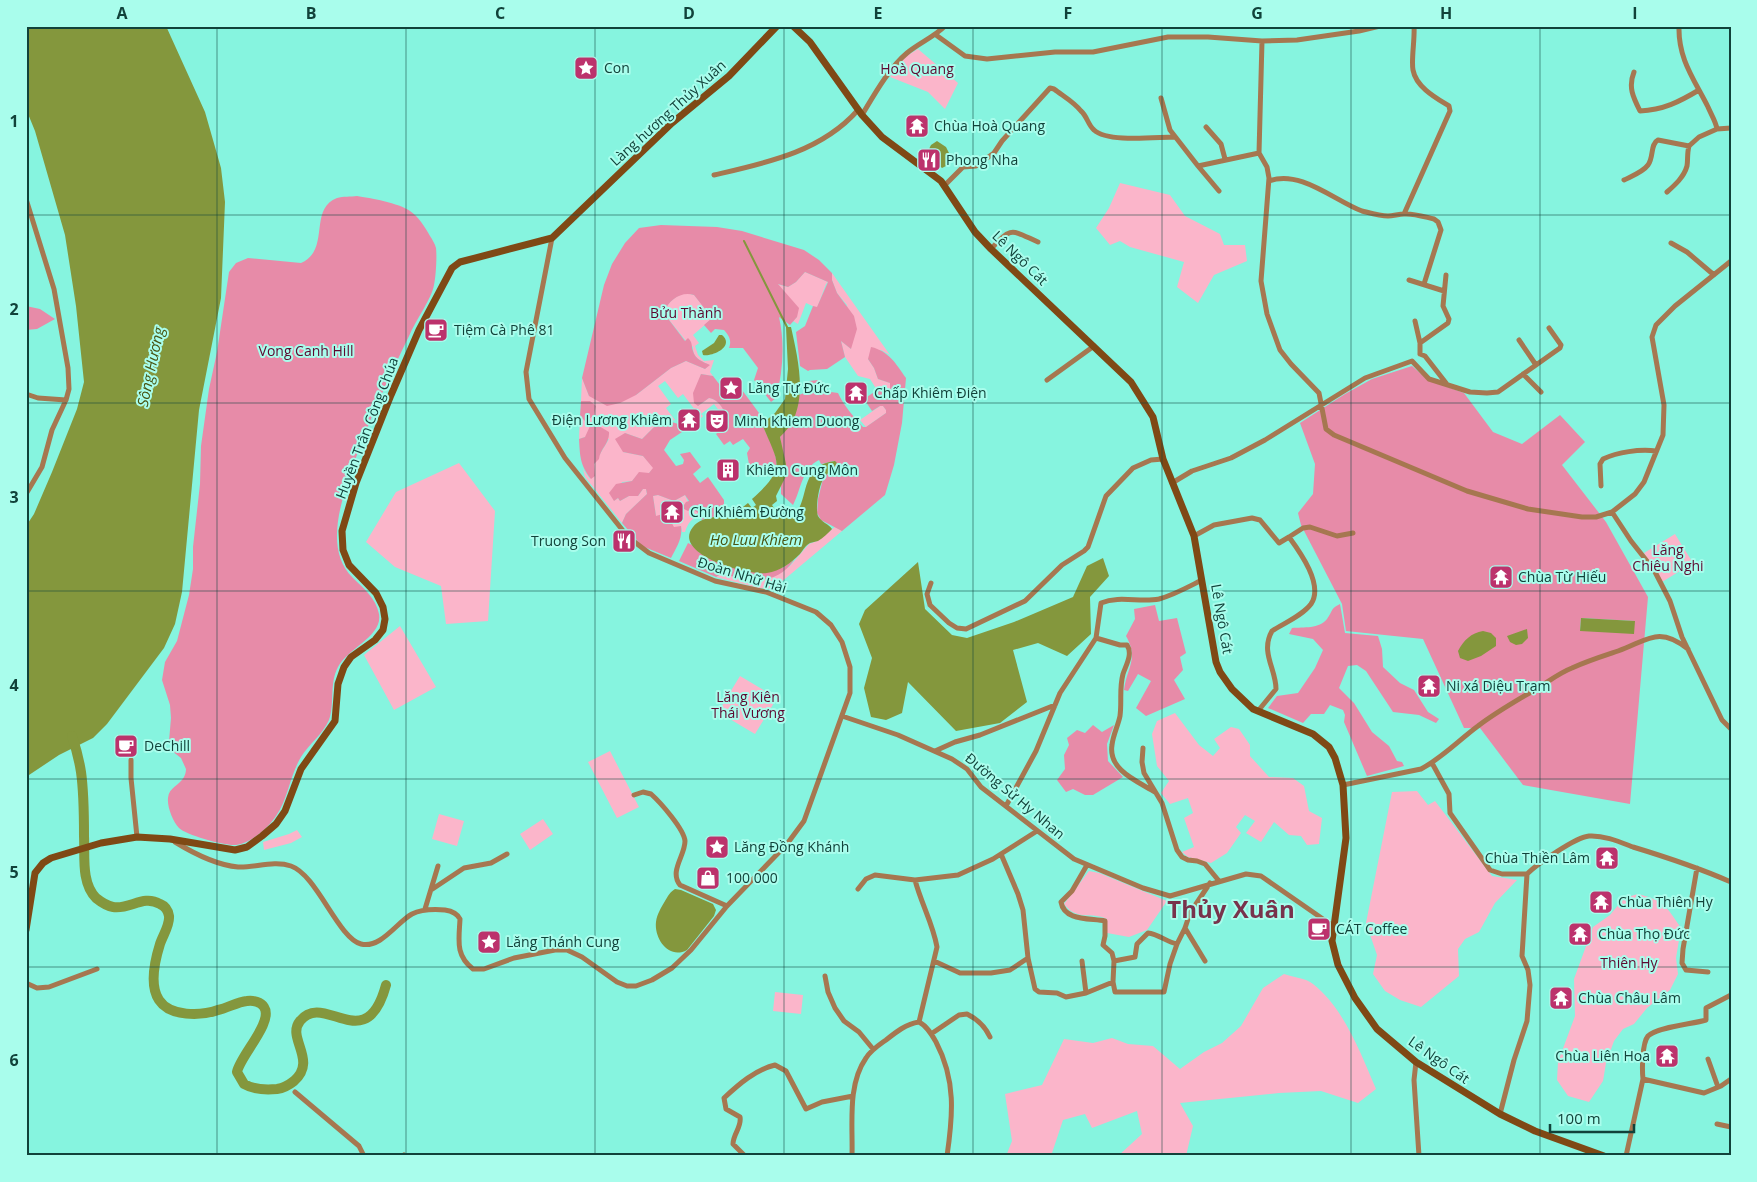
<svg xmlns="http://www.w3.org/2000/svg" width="1757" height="1182" viewBox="0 0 1757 1182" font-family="'Open Sans',sans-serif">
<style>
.green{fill:#fbb5ca}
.forest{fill:#e78ba8;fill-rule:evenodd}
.water{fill:#84973d}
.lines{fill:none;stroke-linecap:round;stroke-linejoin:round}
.stream{stroke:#84973d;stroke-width:2}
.river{stroke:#84973d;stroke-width:10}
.street{stroke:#a67750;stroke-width:5}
.secondary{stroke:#7f4915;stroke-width:7}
.grid{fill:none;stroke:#11423a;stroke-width:1;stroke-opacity:0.55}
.labels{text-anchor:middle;stroke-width:4;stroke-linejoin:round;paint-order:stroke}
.poi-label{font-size:14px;fill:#11423a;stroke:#a9fdec;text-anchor:start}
.park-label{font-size:14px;fill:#5d0930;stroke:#a9fdec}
.street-label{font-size:14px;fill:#11423a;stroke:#a9fdec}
.water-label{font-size:15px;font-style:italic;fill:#485412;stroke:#a9fdec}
.town-label{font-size:24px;font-weight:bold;fill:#78334c;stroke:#a9fdec}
.neatline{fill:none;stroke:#11423a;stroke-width:2}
.grid-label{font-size:16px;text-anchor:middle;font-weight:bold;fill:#11423a}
</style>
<rect width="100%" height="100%" fill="#86f4df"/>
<!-- green -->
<path class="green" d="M918,49L958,83L945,109L928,92L890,77L905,57Z
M1120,183L1170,195L1185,216L1220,234L1224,245H1245L1247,261L1214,275L1198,303L1177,287L1184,262L1130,247L1120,241L1110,245L1096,228L1109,208Z
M805,272L828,282L826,284L817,308L806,303L798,324L793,321L797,317L777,284L788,287L796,282Z
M832,273L890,355L881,350L868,359L874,368L878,379L890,383V392L877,390L870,379L858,376L845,357L841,341L851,349L847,305L837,293L832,280Z
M686,293L694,295L713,318L693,335L699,343L695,346L698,355L704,361L714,360L710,372L713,376L701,374L698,384V406L709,398C721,400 726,413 729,424L714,404L701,414L703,416L701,418L683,394L678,398L665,381L658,386L671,404L666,408L675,420L656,425L642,439L625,433L623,452L643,456L654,468L649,473H639L632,481L622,482L614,501L618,498L620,501L629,496H638L643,489H646L647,494L626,514L622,523L585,477L583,469L590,479L594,464L609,439L585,437L579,439L580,416L586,421L594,415L589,401H581L582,378L589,396L636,395L671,368L686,361L705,369L709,365C702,361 692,358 693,347L686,341L666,316L664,312C667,303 676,295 686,293Z
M880,406H883L886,410V413L866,427L860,420Z
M459,463L495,511L488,621L446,624L441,586L395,567L366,542L396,492Z
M658,495L674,501L685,495L691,509L698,512L699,516C691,519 688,523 685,532H682L681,526L674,528L656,516L653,496Z
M835,527L842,531L773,589L759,588L716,577L721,574L760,581L789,567L809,544L817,541Z
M1675,534L1693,563L1662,582L1644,553Z
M400,626L436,687L394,710L364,655Z
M740,676L777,698L755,734L718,712Z
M1175,713L1199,745L1213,756L1220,748L1214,739L1231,727L1239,729L1250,745V756L1269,777L1293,778L1304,786L1309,811L1322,818L1319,844L1307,845L1301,836L1289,835L1274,822L1261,842L1246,833L1255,821L1245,815L1236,827L1241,833L1227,853L1211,863L1188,857L1182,852L1194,847L1184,818L1193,813L1188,798L1170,804L1161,793L1169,781L1157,766L1152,734L1157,721Z
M610,751L639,807L617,818L588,762Z
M1417,791L1428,805L1435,801L1492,876L1517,880L1495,903L1479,932L1465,939L1458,949L1459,976L1421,1007L1400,1000L1385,991L1373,974L1377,955L1366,923L1392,792Z
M439,814L464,821L457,846L432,839Z
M543,819L553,834L530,850L520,834Z
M297,830L302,837L291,843L264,850L263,842L289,834Z
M1089,871L1099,873L1167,901L1147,930L1129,937L1107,933V919C1091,911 1078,922 1064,904Z
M1638,894C1665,901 1666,906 1681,928L1676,958L1678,974L1670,990L1647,1008L1634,1024L1623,1029L1614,1041L1606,1063L1603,1081L1589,1102L1568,1096L1557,1080L1558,1062L1575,1016L1574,979L1593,927L1610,915L1624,898Z
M1284,974C1292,977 1306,978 1313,984C1344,1008 1361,1054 1376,1089L1358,1103L1321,1091L1279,1093L1180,1103L1193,1126L1186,1156H1118L1142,1134L1137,1111L1092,1128L1085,1114L1063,1120L1051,1156H1006L1012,1141L1005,1094L1042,1085L1064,1039L1093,1043L1112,1038L1128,1044L1153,1046L1180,1069L1204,1052L1222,1043L1241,1026L1263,988Z
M775,992L803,995L801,1014L773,1011Z"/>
<!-- forest -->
<path class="forest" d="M357,196C370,198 399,203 410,211C418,216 425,227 430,236C432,239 435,244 436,248C437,256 436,276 434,285C432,298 416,320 410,334C389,377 367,424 352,469C341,502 324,550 353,578C363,588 376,598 379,614C383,636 348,648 338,667C329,684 335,704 329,720C323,734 309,744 301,757C290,775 288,799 276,816C268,828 251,843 236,845C225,846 186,835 179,828C173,822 167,807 168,798C169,787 179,786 184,777C185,775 186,772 186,769L181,758L172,751L169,741L171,718L170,705L162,680L165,662L177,641L189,595L193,569V547L200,484L201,446L209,389L217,352L229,272L236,263L248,258L301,263C331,250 308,209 337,198C343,196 351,197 357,196Z
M661,225L717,227L742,231L804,250L819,260L832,273V280L837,293L854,316L857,329L851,349L841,341L845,357L827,369L810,370L808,371L800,366L796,332L805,326L813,306L817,307L828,282L805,272L796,282L788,287L778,284L799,308L797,317L790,325L779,317C785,343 783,372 776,398L771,402L754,380L758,368L743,348H729C732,340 729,336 724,330L715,329L711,333L704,325L712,318L694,295C681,291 669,300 664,312L666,316L685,341L688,338C693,343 691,345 693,351C695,359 703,362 710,365L705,369L686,361L671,368L636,395L620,403L607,406L589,396L582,378L604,285L612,264L625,243L639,228Z
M26,306L40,309L55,319L37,329L26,330Z
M871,347C889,351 896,364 906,378L902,423L894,465L885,495L842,531L821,520L817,513L818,499L823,479L835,466L834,461L821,464L819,460C802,468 801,490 793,505L781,494V485L786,475L780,437L797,409L799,395L804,393L809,381L818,380L822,381L824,391L838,393C844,406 853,416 863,427H866L886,413V410L883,406H880L872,411L864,399L877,390L890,391V383L878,379L874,368L868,359Z
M1412,366L1428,380L1464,393L1493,432L1522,444L1560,415L1585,442L1562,465L1606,522L1648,597L1630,804L1523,785L1480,728H1464L1423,639L1346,631L1342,604L1301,525L1298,513L1313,494L1315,464L1300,423L1345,394L1372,379ZM1581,618L1635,621L1580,631Z
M701,374L713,376L726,393L742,390L765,421L762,424C769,441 783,460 773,478L765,467L758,477L750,470L747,453L750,448L743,439L733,445L730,441L724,445L716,434L729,424C726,414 721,400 709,398L698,406L694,403L693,393Z
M581,401H590L596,406L594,415L586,422L580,416Z
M665,418L669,421L678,424L682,432L670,440L664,450L676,466L683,464L684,460L680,454L690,452L701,467L693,474L700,483L708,477L724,500V505L718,508L720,515L702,520L697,512L691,509L688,511L682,508L686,502L689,501L685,495L674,501L658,495L653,496L656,516L666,513L674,527L681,526C683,538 676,548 671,558L642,546L622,523L626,514L647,494L646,489H643L638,496H629L620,501L618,498L614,501L609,493L616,484L632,481L639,472L649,473L653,468L643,456L623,452L615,439L625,433L642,439L656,425H660Z
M590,426H599L609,432C610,443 600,449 599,459L594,464L595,476L591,479C580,465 580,456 579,439L585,437Z
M688,543L692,545L700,553L782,568L794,560C774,588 750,580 721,574L716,577L679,561Z
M1340,604L1345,633L1378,636L1382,649L1383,667L1400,683L1414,690L1428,712L1439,719L1436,723L1419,715L1393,712L1366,671L1357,665L1348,666L1339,688L1354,703L1372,732L1389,746L1397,761L1402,762L1404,766L1367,776L1344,722L1345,715L1343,710L1330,705L1324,714H1311L1303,723L1268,708L1277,696L1298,693L1315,668L1323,650L1313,639L1289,634L1292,628C1304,627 1319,629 1327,619C1333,611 1330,609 1340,604Z
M1155,605L1159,621L1177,618L1186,653L1180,657L1183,670L1174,680L1185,699L1146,716L1136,708L1151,681L1138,674L1128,691L1124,690C1127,667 1139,659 1126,636L1135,619L1134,609Z
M1093,725L1102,732L1114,725L1107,744L1108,761L1123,777L1093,795H1085L1073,789L1066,792L1057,780L1065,769L1064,755L1069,745L1067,738L1077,730L1085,733Z"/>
<!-- water -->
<path class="water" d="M26,26H166L205,112L221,168L225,202L221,298L199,410L182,592L175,624L164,648L107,724L93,738L59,755L26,777V526L34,514L52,472L77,409L84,382L76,306L65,235L35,131L26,109Z
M937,141L946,147L952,159L948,165L942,168L927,153L931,145Z
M786,327H791C797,354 806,391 794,418C791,425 786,431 780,437L786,464V476L776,496L777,501L772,505L781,518L786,514L789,516C812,511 795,465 835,461L837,463C834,469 828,472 824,478C819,484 815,508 818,516C821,522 829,524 832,529C828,533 823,538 818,541C815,542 813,542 810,543C806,545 803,550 800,554C791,563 780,571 767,573C747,576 671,554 693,527C703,514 722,519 735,512C740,510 744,506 748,503L752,508L756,505L752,499C787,467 779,465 762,424L775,413L785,399L788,369Z
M719,335H722C735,346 713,357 703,355L702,351L714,343Z
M1103,558L1109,576L1090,597L1091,634L1067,656L1038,643L1013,650L1027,702L1000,723L956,731L908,682L902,713L886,720L871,717L864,688L872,658L859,624L865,610L918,562L925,609L952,635L967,638L1014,622L1073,597L1087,566Z
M1581,618L1635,621L1634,634L1580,631Z
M1527,629L1528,638L1522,644L1516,645L1510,642L1507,636Z
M1483,631L1491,633L1496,638V646L1481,656L1468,661L1460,658L1458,651C1464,640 1471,633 1483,631Z
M675,889L681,890L713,904L716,910L714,916L687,950C669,960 654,939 656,922C657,914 661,908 665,901C668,896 670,892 675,889Z"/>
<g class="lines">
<!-- stream -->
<path class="stream" d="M744,241L787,327"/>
<!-- river -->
<path class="river" d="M72,736C76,748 79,759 81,772C84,793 84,815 84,836C85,856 81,883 96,898C101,902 107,906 113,907C130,910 143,894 160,904C165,906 168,910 169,916C170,925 163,935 160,944C155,960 149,985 159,1000C170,1017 201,1016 218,1010C228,1008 237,1002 247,1001C253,1000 261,1002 264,1007C274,1022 240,1056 237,1072L244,1084C254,1090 266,1090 277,1089C284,1088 289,1085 294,1081C318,1060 286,1038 300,1021C324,990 366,1059 386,985"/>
<!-- street -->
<path class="street" d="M936,35L965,56L987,59L1055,52H1093L1168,37H1208L1262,41L1297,40L1359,31L1380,26
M1262,41L1259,153L1267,167L1269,178L1261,281L1267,314L1280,350L1291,364L1319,393L1326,429L1334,435L1467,491L1528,509L1582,517H1596L1612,512L1635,494L1644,482L1663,435L1664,405L1652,337L1656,325L1675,306L1731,261
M1634,72C1628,87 1633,97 1640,111C1663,110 1679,102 1699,90
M1161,98L1170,130L1198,166L1259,153
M862,115C874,95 889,68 907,53C919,43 934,37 945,26
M1206,127L1221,144L1225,159
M1717,129L1731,128
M1198,166L1219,191
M714,175C766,163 821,152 858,110
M1624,180C1632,176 1643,172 1648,165C1654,157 1650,144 1658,140L1689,146
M1269,181C1300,169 1335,201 1362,211C1370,213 1380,216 1388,216C1393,216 1399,214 1404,214C1413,213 1425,217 1434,219L1438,222L1441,230L1424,284
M944,186L963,167L976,166L994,153L1002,141L1050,88L1054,89C1063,96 1074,102 1081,111C1087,116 1088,125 1094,130C1108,143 1156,137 1175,137
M1667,192C1675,185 1684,177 1687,166C1688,160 1687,153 1689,146L1699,137L1717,129C1716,122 1711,114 1708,107C1694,79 1678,59 1679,26
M26,199L54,289L68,368L69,389L66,400L52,430L42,467L26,494
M1404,214L1450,111L1449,106C1436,98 1416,87 1413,70C1411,60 1415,39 1414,26
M1671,243L1687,252L1714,275
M991,249C1012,226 1011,230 1038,242
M1409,280L1444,291
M1415,321L1420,343V354
M1519,340L1536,365
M1420,343L1448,323L1449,319L1443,306L1446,275
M1420,354L1425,356L1446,383
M1523,374L1541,392
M1047,380L1094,346
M26,394L38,398L66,400
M1172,483L1192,471L1231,458L1265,440L1365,378L1412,361L1429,379L1470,392L1487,393L1498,392L1560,348L1561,345L1549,328
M1601,486L1600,464L1603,459C1618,452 1639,449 1656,451
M1612,512L1631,541L1654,570L1670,601L1682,637L1722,720L1731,729
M1194,536L1214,525L1252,518L1260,520L1279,543L1289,537C1300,552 1324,585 1311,604C1302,616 1284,623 1272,631C1260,652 1276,669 1276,689L1258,711
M1289,537L1303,528L1310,527L1337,536L1353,533
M931,583L927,594L930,605L949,623L957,628L966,629L1025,601L1062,565L1084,551L1088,547L1106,496L1133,468L1151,460L1163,459
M1096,638L1120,645H1127C1133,654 1126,665 1123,674C1119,689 1122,701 1120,716C1118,726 1113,735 1112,745C1108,770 1137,781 1155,792
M842,716L898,735L952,759L967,769L981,787L1074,859L1143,888L1170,896L1246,874L1261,876L1333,926
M1143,748L1142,762L1144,773L1162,803L1177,850L1182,857L1188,860L1197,861L1205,864L1219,881
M935,751L955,742L980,735L1055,705
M131,760V778L137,837
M1432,763L1449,794L1450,813L1490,870L1502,874H1527
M1343,785L1421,769C1442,758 1459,740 1478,726C1496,712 1516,701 1536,689C1548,682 1559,673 1572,668C1587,661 1603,656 1618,651C1647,641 1658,625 1688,649
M634,795L643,792L651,794C660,802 684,829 685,841C685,856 669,871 680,885L727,906
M1006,806L1036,751L1060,693L1096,638L1101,603C1120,595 1140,603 1159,599C1174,595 1188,587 1202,580
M175,842C193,853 215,865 238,867C254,868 274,860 291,866C317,875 338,938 361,944C381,949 397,922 412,914C422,909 433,909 445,910C452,911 457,913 460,919C459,940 455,955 473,969H484L514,958L555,950H567L582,957L617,982L627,986H636L652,980L672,968L691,950L727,906L787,844L804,821L850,693V667L842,642L831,625L816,612L766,592L715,581L649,553L628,537L565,458L529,399L526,372L552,238
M1001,854L1018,894L1023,910L1028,958L1035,989L1039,992L1057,993L1066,997L1086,993L1113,982
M1087,865L1072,891L1061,902C1064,921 1090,918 1105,921V936L1103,945L1112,953L1114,961L1135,957L1137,944L1148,933C1158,934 1167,942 1177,944
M1697,868L1683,949L1682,963L1686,970L1708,972
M915,880C921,903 933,924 937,947L919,1022
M858,889L866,879L875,875L915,880L958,875L993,859L1037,831
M431,890L464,868L491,863L507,854
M425,909L438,866
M1185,928L1205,961
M934,961L960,973H991L1010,970L1028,958
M1082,961L1086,993
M1114,961L1113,982L1115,992H1164L1170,964L1177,944L1185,928L1190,913L1210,883
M825,976L828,992L835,1008L844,1021L859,1032L873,1049
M26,983L37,988L49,987L97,969
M919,1022C927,1026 932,1035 936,1042C956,1080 953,1115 947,1156
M931,1034L959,1015L967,1014C977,1019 985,1026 990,1037
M1708,1059L1718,1087
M1416,1062L1414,1080L1419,1156
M1643,1079C1642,1070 1642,1043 1648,1036C1657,1027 1693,1024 1706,1020V1008L1731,995
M295,1092L359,1146L364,1156
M1500,1114L1514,1060L1527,1021L1530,985L1528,970L1522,956L1527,874C1537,864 1576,837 1589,836C1604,835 1620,842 1633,847C1666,857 1699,868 1731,882
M1717,1124L1731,1127
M403,1156L404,1155
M745,1156L733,1144C733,1134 742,1127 740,1117L726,1109L724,1098C739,1084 755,1070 775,1065L786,1071L806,1109L822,1102L853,1096
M852,1156C853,1125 847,1085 866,1058C871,1050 879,1045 886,1040C896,1032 906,1024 919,1022
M1626,1156L1643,1079L1704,1093L1721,1086L1731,1079"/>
<!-- secondary -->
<path class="secondary" d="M793,26L810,42L862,115L882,137L941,181L975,232L991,249L1131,382L1153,417L1163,459L1194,536L1216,662L1220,672L1232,689L1253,709L1313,734L1329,747L1335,758L1343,785L1346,838L1332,941L1338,965L1355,998L1377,1029L1416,1062L1500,1114L1535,1131L1604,1156
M26,930L35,873L43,863L51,858L101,843L137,837L170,839L235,850L247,847L262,836L276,824L285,811L301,769L335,721L338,684L344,667L351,657L375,640L383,630L385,619L383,607L376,593L349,565L343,550L342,531L356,483L391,395L419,330L452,268L460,262L552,238L672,123L729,76L777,26"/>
</g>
<!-- grid -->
<path class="grid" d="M217,26V1156M406,26V1156M595,26V1156M784,26V1156M973,26V1156M1162,26V1156M1351,26V1156M1540,26V1156M26,215H1731M26,403H1731M26,591H1731M26,779H1731M26,967H1731"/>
<!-- icons -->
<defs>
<g id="sight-square" transform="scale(1.25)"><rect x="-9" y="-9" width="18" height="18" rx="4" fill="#bc326c" stroke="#a9fdec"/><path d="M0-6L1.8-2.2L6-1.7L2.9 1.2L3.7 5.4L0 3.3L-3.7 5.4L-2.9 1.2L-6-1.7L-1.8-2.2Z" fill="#fff"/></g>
<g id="temple-square" transform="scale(1.25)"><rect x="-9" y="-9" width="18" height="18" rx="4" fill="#bc326c" stroke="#a9fdec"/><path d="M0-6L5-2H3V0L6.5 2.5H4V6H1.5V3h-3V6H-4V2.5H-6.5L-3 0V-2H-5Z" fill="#fff"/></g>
<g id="restaurant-square" transform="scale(1.25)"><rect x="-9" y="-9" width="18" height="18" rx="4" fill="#bc326c" stroke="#a9fdec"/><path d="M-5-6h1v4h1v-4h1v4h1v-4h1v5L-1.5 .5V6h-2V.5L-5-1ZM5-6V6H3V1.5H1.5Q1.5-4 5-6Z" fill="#fff"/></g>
<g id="cafe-square" transform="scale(1.25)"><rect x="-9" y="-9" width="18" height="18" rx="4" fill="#bc326c" stroke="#a9fdec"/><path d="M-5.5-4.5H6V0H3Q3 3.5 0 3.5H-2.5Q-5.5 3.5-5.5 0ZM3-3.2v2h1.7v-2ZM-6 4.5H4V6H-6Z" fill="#fff"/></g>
<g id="theatre-square" transform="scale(1.25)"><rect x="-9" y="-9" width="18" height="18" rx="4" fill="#bc326c" stroke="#a9fdec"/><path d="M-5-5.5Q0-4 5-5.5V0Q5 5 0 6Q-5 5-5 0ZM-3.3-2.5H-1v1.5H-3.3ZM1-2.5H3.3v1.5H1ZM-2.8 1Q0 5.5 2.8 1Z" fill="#fff"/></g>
<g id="building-square" transform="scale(1.25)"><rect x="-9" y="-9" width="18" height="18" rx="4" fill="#bc326c" stroke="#a9fdec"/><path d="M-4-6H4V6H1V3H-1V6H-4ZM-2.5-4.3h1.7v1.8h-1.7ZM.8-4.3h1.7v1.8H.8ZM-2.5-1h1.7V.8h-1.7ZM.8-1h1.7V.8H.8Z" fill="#fff"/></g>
<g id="shop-square" transform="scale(1.25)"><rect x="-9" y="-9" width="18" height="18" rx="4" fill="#bc326c" stroke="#a9fdec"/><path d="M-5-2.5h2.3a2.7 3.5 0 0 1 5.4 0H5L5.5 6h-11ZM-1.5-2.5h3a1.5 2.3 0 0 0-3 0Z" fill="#fff"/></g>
</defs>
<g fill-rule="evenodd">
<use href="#sight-square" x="586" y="68"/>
<use href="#temple-square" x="917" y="126"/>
<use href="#restaurant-square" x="929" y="160"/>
<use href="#cafe-square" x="436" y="330"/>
<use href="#sight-square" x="731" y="388"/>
<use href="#temple-square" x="856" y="393"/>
<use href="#temple-square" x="689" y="420"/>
<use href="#theatre-square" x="717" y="421"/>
<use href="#building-square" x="728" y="470"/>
<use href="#temple-square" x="672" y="512"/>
<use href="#restaurant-square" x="624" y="541"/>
<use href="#temple-square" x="1501" y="577"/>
<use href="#temple-square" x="1429" y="686"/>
<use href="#cafe-square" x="126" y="746"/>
<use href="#sight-square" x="717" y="847"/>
<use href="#temple-square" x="1607" y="858"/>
<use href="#shop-square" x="708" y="878"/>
<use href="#temple-square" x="1601" y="902"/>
<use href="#cafe-square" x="1319" y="929"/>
<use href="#temple-square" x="1580" y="934"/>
<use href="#sight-square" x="489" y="942"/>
<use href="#temple-square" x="1561" y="998"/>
<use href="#temple-square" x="1667" y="1056"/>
</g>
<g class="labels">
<!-- poi labels -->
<g class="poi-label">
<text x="604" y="73">Con</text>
<text x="934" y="131">Chùa Hoà Quang</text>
<text x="946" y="165">Phong Nha</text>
<text x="454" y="335">Tiệm Cà Phê 81</text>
<text x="748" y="393">Lăng Tự Đức</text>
<text x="874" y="398">Chấp Khiêm Điện</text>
<text x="672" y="425" text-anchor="end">Điện Lương Khiêm</text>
<text x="734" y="426">Minh Khiem Duong</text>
<text x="746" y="475">Khiêm Cung Môn</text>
<text x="690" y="517">Chí Khiêm Đường</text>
<text x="606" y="546" text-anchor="end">Truong Son</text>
<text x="1518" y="582">Chùa Từ Hiếu</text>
<text x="1446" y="691">Ni xá Diệu Trạm</text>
<text x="144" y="751">DeChill</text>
<text x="734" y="852">Lăng Đồng Khánh</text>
<text x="1590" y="863" text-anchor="end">Chùa Thiền Lâm</text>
<text x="726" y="883">100 000</text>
<text x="1618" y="907">Chùa Thiên Hy</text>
<text x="1336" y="934">CÁT Coffee</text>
<text x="1598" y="939">Chùa Thọ Đức</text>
<text x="506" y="947">Lăng Thánh Cung</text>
<text x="1578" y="1003">Chùa Châu Lâm</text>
<text x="1650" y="1061" text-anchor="end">Chùa Liên Hoa</text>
</g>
<!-- park labels -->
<g class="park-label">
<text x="917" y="74">Hoà Quang</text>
<text x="686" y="318">Bửu Thành</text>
<text x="306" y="356">Vong Canh Hill</text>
<text x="1668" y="555">Lăng<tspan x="1668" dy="16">Chiêu Nghi</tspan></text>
<text x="748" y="702">Lăng Kiên<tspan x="748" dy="16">Thái Vương</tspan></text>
<text x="1629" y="968">Thiên Hy</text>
</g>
<!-- street labels -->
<g class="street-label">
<text transform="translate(668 113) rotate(-42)" y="5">Làng hương Thủy Xuân</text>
<text transform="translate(1020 258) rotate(44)" y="5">Lê Ngô Cát</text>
<text transform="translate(367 428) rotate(-69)" y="5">Huyền Trân Công Chúa</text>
<text transform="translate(742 575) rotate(17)" y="5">Đoàn Nhữ Hài</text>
<text transform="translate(1222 619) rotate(80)" y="5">Lê Ngô Cát</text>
<text transform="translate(1015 796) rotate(40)" y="5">Đường Sử Hy Nhan</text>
<text transform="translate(1439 1060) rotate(35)" y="5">Lê Ngô Cát</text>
</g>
<!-- water labels -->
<g class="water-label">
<text transform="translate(151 367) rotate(-78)" y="5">Sông Hương</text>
<text x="756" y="545">Ho Luu Khiem</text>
</g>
<!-- town labels -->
<g class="town-label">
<text x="1231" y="918">Thủy Xuân</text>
</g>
</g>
<!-- border -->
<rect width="1757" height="1182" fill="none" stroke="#a9fdec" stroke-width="55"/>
<!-- scale -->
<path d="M1550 1124v8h84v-8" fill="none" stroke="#11423a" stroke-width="2.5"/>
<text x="1557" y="1124" font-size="15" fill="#11423a" stroke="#a9fdec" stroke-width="4" paint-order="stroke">100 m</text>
<rect x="28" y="28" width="1702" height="1126" class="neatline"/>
<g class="grid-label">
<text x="122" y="19">A</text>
<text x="311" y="19">B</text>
<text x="500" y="19">C</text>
<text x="689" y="19">D</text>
<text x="878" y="19">E</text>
<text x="1068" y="19">F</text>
<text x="1257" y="19">G</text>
<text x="1446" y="19">H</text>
<text x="1635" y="19">I</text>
<text x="14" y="127">1</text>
<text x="14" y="315">2</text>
<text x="14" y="503">3</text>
<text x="14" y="691">4</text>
<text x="14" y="878">5</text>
<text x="14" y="1066">6</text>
</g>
</svg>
